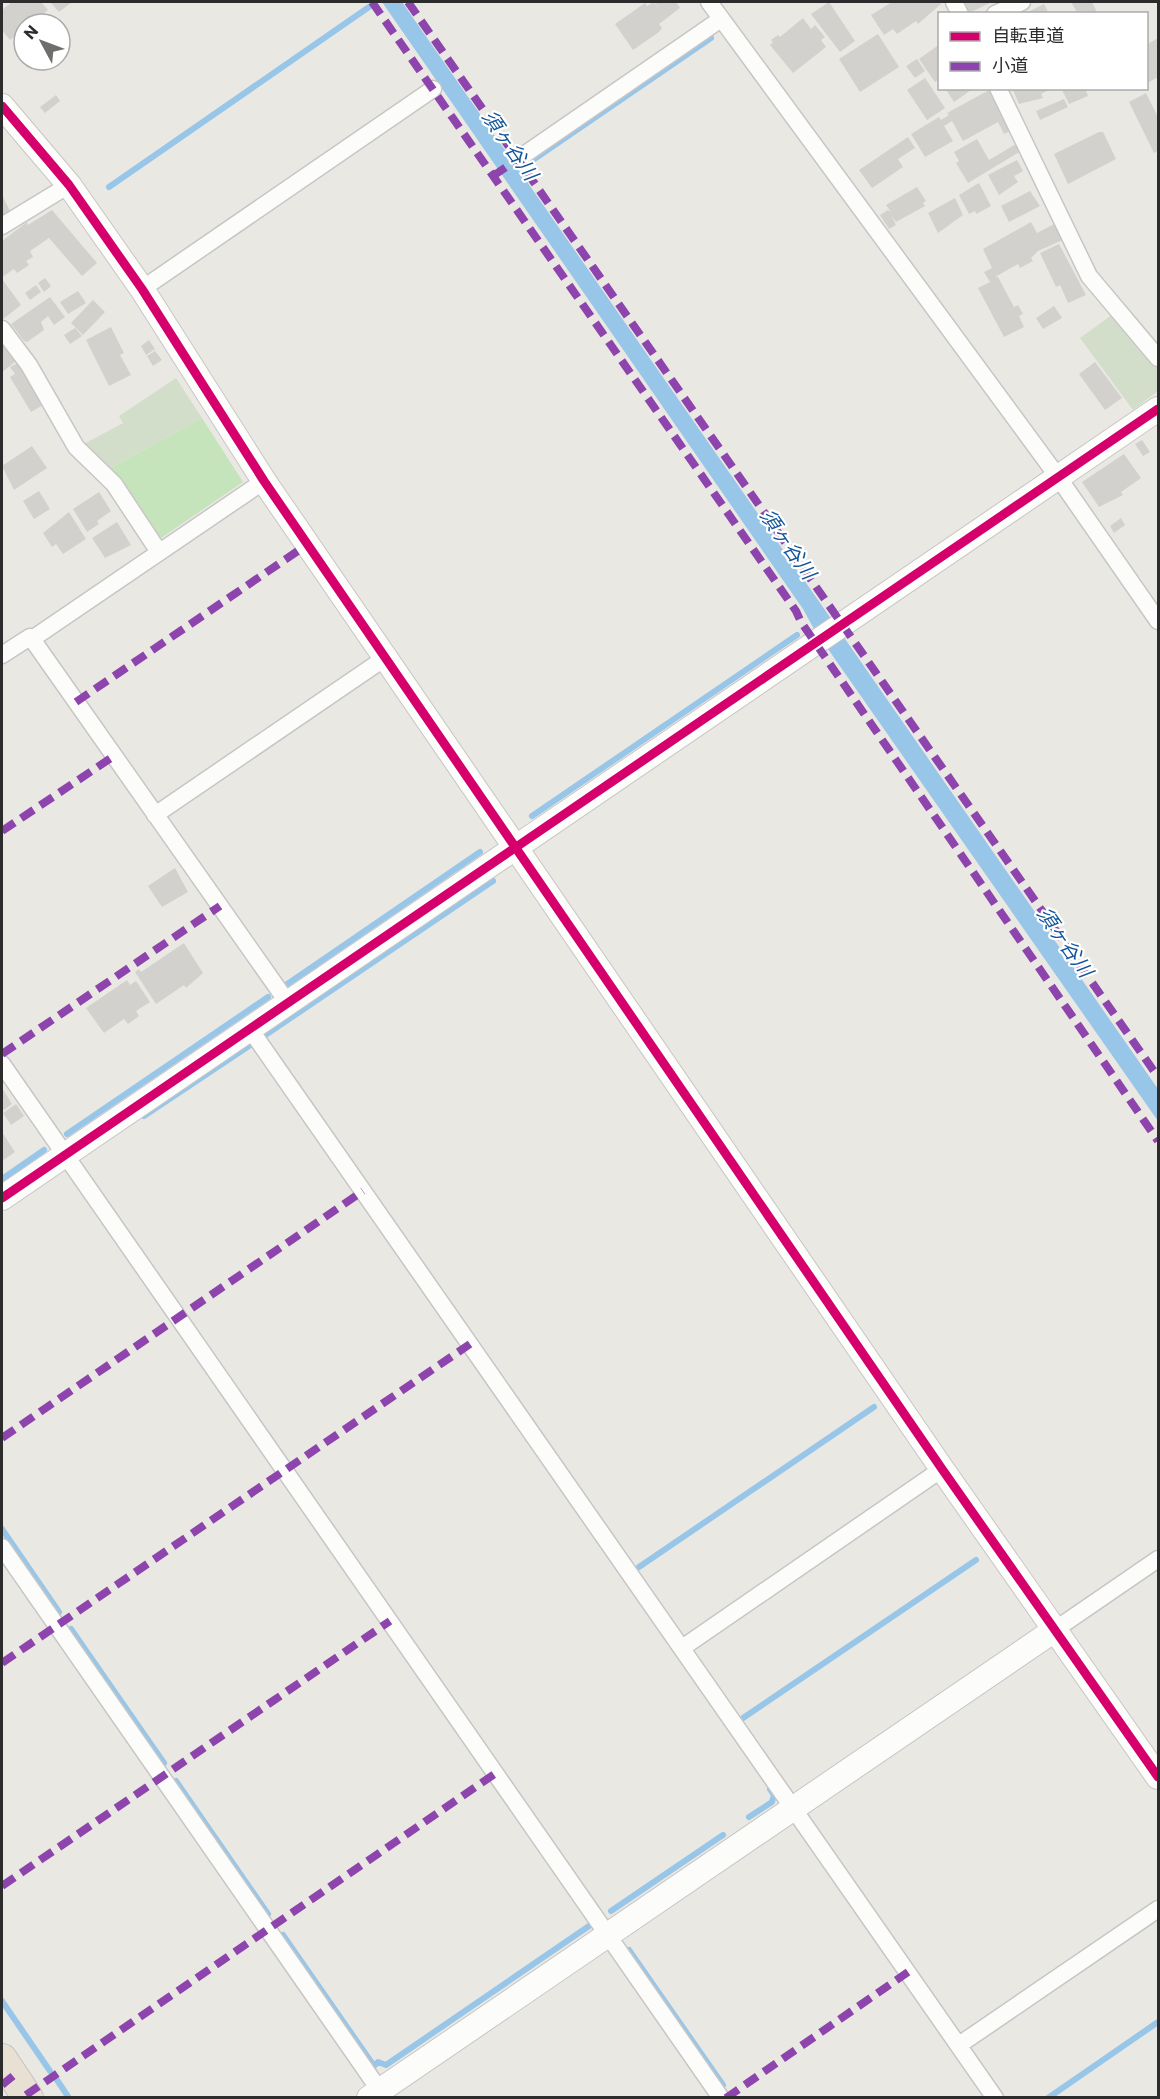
<svg xmlns="http://www.w3.org/2000/svg" width="1160" height="2099" viewBox="0 0 1160 2099" font-family="Commissioner,'Noto Sans JP',sans-serif">
<style>
.green{fill:#c6e4bc}
.cemetery{fill:#d3deca}
.water{fill:#98c6e8}
.lines{fill:none;stroke-linecap:round;stroke-linejoin:round}
.stream{stroke:#98c6e8;stroke-width:6}
.building{fill:#d3d1cd}
.street-casing{stroke:#c7c6c6;stroke-width:19}
.secondary-casing{stroke:#c7c6c6;stroke-width:26}
.highway-casing{stroke:#c6c5c2;stroke-width:32}
.street{stroke:#fcfcfb;stroke-width:16}
.secondary{stroke:#fcfcfb;stroke-width:24}
.highway{stroke:#e9e0d4;stroke-width:30}
.quiet{stroke:#8e44ad;stroke-width:8;stroke-dasharray:15 8;stroke-linecap:butt}
.cycleway-casing{stroke:#fff;stroke-width:13}
.cycleway{stroke:#d6006c;stroke-width:9}
.labels{text-anchor:middle;stroke-width:4.5;stroke-linejoin:round;paint-order:stroke}
.water-label{font-size:20px;font-style:italic;fill:#125599;stroke:#fff}
</style>
<rect width="100%" height="100%" fill="#eae8e2"/>
<!-- green -->
<path class="green" d="M202,418L243,482L161,538H153L107,470Z"/>
<!-- cemetery -->
<path class="cemetery" d="M1113,314L1158,367V391L1133,410L1080,338Z
M176,378L202,418L107,470L80,446L123,423L119,416Z"/>
<!-- water -->
<path class="water" d="M382,2H402L1158,1089V1121L814,629L803,609Z"/>
<g class="lines">
<!-- stream -->
<path class="stream" d="M530,162L711,38
M109,187L369,7
M532,816L797,635
M283,987L480,852
M264,1036L493,881
M144,1116L252,1044
M67,1134L268,997
M2,1179L44,1150
M2,1529L59,1612
M639,1567L874,1407
M71,1629L164,1763
M743,1718L976,1560
M176,1781L268,1914
M749,1817L772,1802L774,1795L770,1789
M611,1911L723,1835
M283,1935L374,2066L378,2062L386,2065L589,1926
M629,1950L723,2085
M2,2001L50,2071
M57,2080L69,2098
M1048,2098L1158,2022"/>
</g>
<!-- building -->
<path class="building" d="M12,2H41L48,10L40,16L44,20L39,24H24V29L10,40L2,30V10Z
M50,2H72L59,12Z
M654,2L658,8L655,2H676L680,8L659,24L662,28L659,32L633,50L615,24L645,3L647,6Z
M829,2L855,41L840,52L811,14Z
M892,2H939L941,4L918,24L916,21L897,34L893,29L884,35L871,15Z
M964,2H992L969,13Z
M1071,2H1092L1098,14H1078Z
M1044,4L1049,14H1024Z
M803,18L811,29L815,25L825,37L821,40L826,47L793,73L770,45L773,42L771,40L778,35L780,37Z
M878,34L899,67L860,92L839,59Z
M1158,38V77L1146,84V45Z
M940,44V79L935,82L919,59Z
M917,59L925,71L915,78L906,66Z
M925,78L945,108L927,120L907,90Z
M945,88H971V90L954,102Z
M1012,88H1053L1041,94L1043,98L1019,104Z
M1061,88H1085L1088,96L1069,104Z
M991,89L1012,130L1004,134L998,122L963,141L952,121L944,126L953,141L925,157L911,134L939,117L941,120L949,115L947,113Z
M1146,93L1158,117V151L1154,153L1129,102Z
M56,95L60,101L45,113L40,107Z
M1064,99L1068,107L1040,120L1036,111Z
M1099,132H1103L1116,159L1068,184L1054,154Z
M908,137L915,148L898,159L903,167L872,188L859,170Z
M977,139L989,160L1016,144L1021,151L968,183L956,163L959,161L954,152Z
M1017,160L1023,171L1014,176L1018,182L999,195L988,175Z
M979,183L991,206L976,214L975,211L969,214L959,195Z
M917,187L926,201L923,203L925,206L896,222L891,215L896,225L889,229L880,215L888,210L891,212L886,205Z
M1030,191L1040,206L1009,222L1001,206Z
M2,195L10,211L2,215Z
M955,198L963,215L938,233L928,213Z
M52,210L97,263L82,276L49,238L30,251L33,257L26,261L29,265L17,273L14,269L2,277V241L27,222L28,225Z
M1031,222L1037,233L1056,223L1065,239L1038,251L1031,258L1033,261L1020,268L1018,264L995,277H998L1014,307L1018,305L1023,314L1019,316L1024,327L1004,337L978,288L990,282L984,272L992,268L983,249Z
M1059,244L1086,295L1068,303L1060,285L1056,287L1040,253Z
M45,278L51,286L44,292L38,283Z
M2,279L21,305L2,320Z
M36,285L41,292L30,300L25,293Z
M78,291L86,303L68,314L60,302Z
M50,297L65,317L54,325L48,316L41,322L44,330L27,342L24,341L11,324Z
M93,300L105,312L83,335L71,323Z
M1054,306L1062,318L1043,329L1036,318Z
M111,327L124,353L120,355L131,375L109,386L86,340Z
M75,328L82,336L70,344L64,335Z
M2,339L15,362L2,372Z
M149,340L155,349L146,355L141,346Z
M155,351L162,360L153,366L147,356Z
M1095,362L1122,398L1105,410L1079,374Z
M18,363L43,405L31,412L10,377L15,374L10,367Z
M1142,440L1150,452L1143,456L1135,444Z
M32,446L47,468L14,490L2,466Z
M1124,454L1141,478L1121,492L1123,495L1099,507L1082,482Z
M39,491L50,509L34,519L23,501Z
M99,492L111,511L97,521L99,524L87,532L73,509Z
M69,512L86,539L63,554L56,544L52,547L43,533Z
M1121,518L1125,525L1114,533L1110,526Z
M117,522L131,545L105,558L92,538Z
M175,868L188,892L162,907L148,886Z
M184,943L203,973L186,988L184,985L156,1004L135,972L139,969L141,972Z
M127,980L130,985L136,981L150,1002L136,1011L139,1016L128,1024L124,1019L104,1033L86,1008Z
M2,1088L12,1104L4,1110L2,1107Z
M16,1104L24,1116L11,1125L3,1113Z
M2,1132L15,1152L2,1161Z"/>
<g class="lines">
<!-- street casing -->
<g class="street-casing">
<path id="street" d="M709,2L1058,477L1158,621
M954,2L960,14
M995,14L1022,2
M998,88L1089,276L1158,358
M518,159L721,19
M2,226L69,185
M142,289L433,89
M2,329L29,365L76,447L114,484L159,552
M32,639L288,1003
M2,655L30,637L32,639L264,481
M155,815L385,658
M250,1029L995,2098
M2,1064L721,2098
M2,1547L385,2098
M1056,1629L1158,1559
M682,1648L942,1469
M959,2045L1158,1909"/>
</g>
<!-- secondary casing -->
<g class="secondary-casing">
<path id="secondary" d="M2,106L69,185L142,289L264,481L942,1469L1158,1777
M2,1198L1158,409
M369,2098L1056,1629"/>
</g>
<!-- highway casing -->
<g class="highway-casing">
<path id="highway" d="M2,2059L28,2098"/>
</g>
<!-- street -->
<use href="#street" class="street"/>
<!-- secondary -->
<use href="#secondary" class="secondary"/>
<!-- highway -->
<use href="#highway" class="highway"/>
<!-- quiet -->
<path class="quiet" d="M372,2L796,611L801,622L1158,1141
M408,2L1158,1077
M493,176L518,159
M76,702L308,544
M2,831L114,756
M2,1054L220,906
M2,1438L363,1191
M2,1663L470,1344
M2,1886L390,1621
M2,2085L13,2076
M26,2095L496,1773
M726,2098L908,1972"/>
<!-- cycleway casing -->
<g class="cycleway-casing">
<path id="cycleway" d="M2,106L69,185L142,289L264,481L942,1469L1158,1777
M2,1198L1158,409"/>
</g>
<!-- cycleway -->
<use href="#cycleway" class="cycleway"/>
</g>
<g class="labels">
<!-- water labels -->
<g class="water-label">
<text transform="translate(510 145) rotate(55)" y="7">須ヶ谷川</text>
<text transform="translate(788 544) rotate(55)" y="7">須ヶ谷川</text>
<text transform="translate(1065 942) rotate(55)" y="7">須ヶ谷川</text>
</g>
</g>
<!-- border -->
<rect width="1160" height="2099" fill="none" stroke="#2c2c2c" stroke-width="6"/>
<!-- legend -->
<rect x="938" y="12" width="210" height="78" fill="#ffffff" stroke="#ababab" stroke-width="1.5"/>
<rect x="950" y="32" width="30" height="9" fill="#d6006c" stroke="#ababab" stroke-width="1.5"/>
<text x="992" y="42" font-size="18" fill="#2c2c2c">自転車道</text>
<rect x="950" y="62" width="30" height="9" fill="#8e44ad" stroke="#ababab" stroke-width="1.5"/>
<text x="992" y="72" font-size="18" fill="#2c2c2c">小道</text>
<!-- north arrow -->
<g transform="translate(42 42) rotate(311)"><circle r="28" fill="#ffffff" stroke="#ababab" stroke-width="1.5"/>
<path d="M0-4.5L10 22L0 15L-10 22Z" fill="#6e6e6c"/>
<text y="-9" font-size="16" font-weight="bold" text-anchor="middle" fill="#2c2c2c">N</text>
</g>
</svg>
